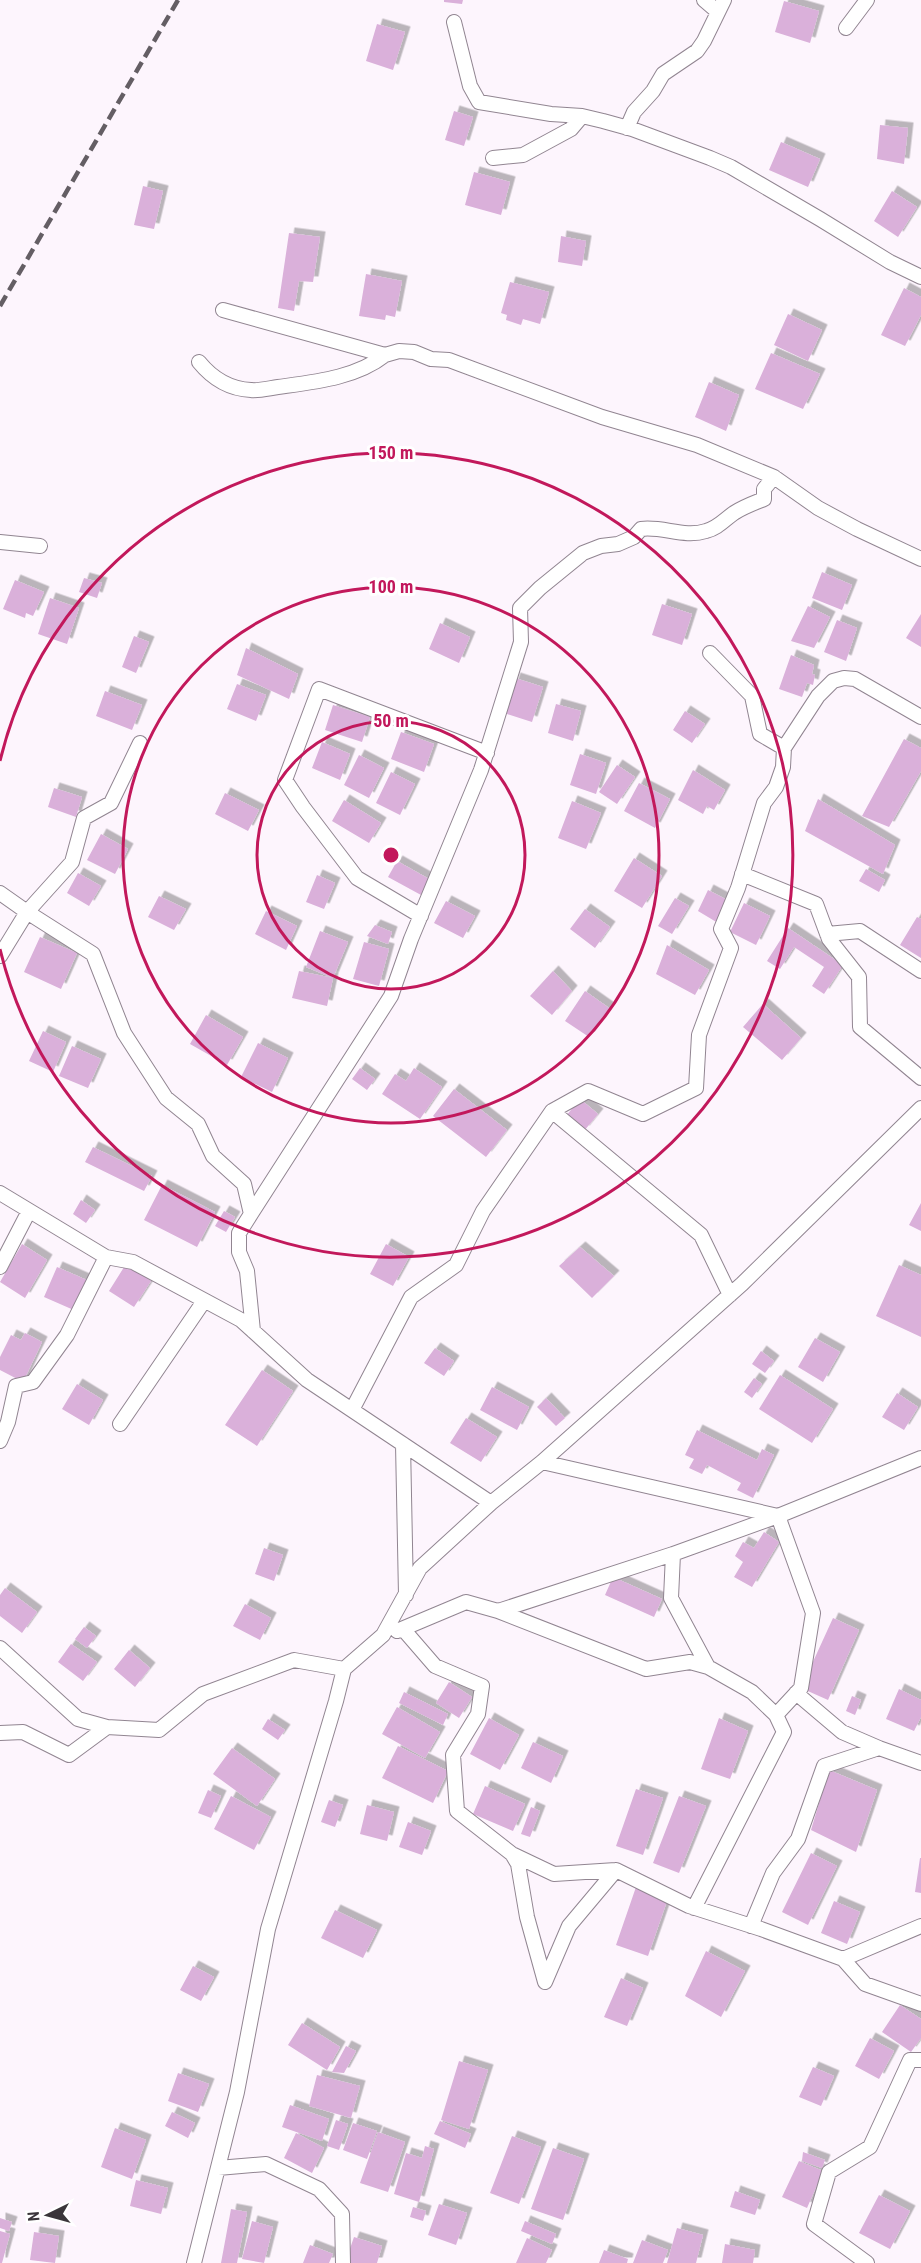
<svg xmlns="http://www.w3.org/2000/svg" width="921" height="2263" viewBox="0 0 921 2263" font-family="'Roboto Condensed',sans-serif">
<style>
.building{fill:#dab0da;filter:url(#shadow)}
.lines{fill:none;stroke-linecap:round;stroke-linejoin:round}
.minor-casing{stroke:#918591;stroke-width:16}
.minor{stroke:#fff;stroke-width:14}
.rail{stroke:#645e64;stroke-width:4.5;stroke-dasharray:12 6;stroke-linecap:butt}
.ring{fill:none;stroke:#c2185b;stroke-width:3}
.centre{fill:#c2185b;stroke:#fff;stroke-width:3}
.ring-label{font-size:18px;text-anchor:middle;font-weight:bold;fill:#c2185b;stroke:#fff;stroke-width:6;stroke-linejoin:round;paint-order:stroke}
</style>
<defs>
<filter id="shadow"><feDropShadow dx="5.5" dy="-5.5" stdDeviation="0" flood-color="#0004"/></filter>
</defs>
<rect width="100%" height="100%" fill="#fdf5fd"/>
<!-- building -->
<path class="building" d="M444,0H463L462,4L444,2Z
M784,1L819,11L810,43L775,32Z
M377,24L405,32L393,70L366,61Z
M454,111L473,117L464,146L445,140Z
M880,125L908,128L904,164L877,159Z
M781,142L820,159L808,187L769,170Z
M474,172L510,182L501,215L465,205Z
M143,186L163,191L154,229L134,225Z
M892,191L917,207L898,237L874,221Z
M289,233L320,237L313,282L299,281L294,311L278,308Z
M561,236L586,241L582,266L558,262Z
M366,274L402,281L395,317L386,315L385,320L359,316Z
M510,282L549,292L540,324L523,319L521,325L506,320L507,315L501,313Z
M904,288L921,297V315L905,346L881,335Z
M788,314L822,330L808,361L774,345Z
M771,353L820,374L803,409L755,389Z
M709,382L739,395L726,431L695,417Z
M822,572L852,585L842,610L812,598Z
M84,578L102,583L97,598L79,592Z
M15,580L44,592L33,616L26,613L25,618L3,609Z
M50,598L79,608L67,644L38,634Z
M662,604L692,614L682,645L652,635Z
M808,606L830,617L814,648L791,641Z
M921,614V647L906,638Z
M837,620L857,628L846,661L824,652Z
M440,623L470,637L459,663L429,649Z
M134,636L149,642L136,673L122,667Z
M246,648L298,674L289,699L237,675Z
M791,655L814,665L812,674L815,675L813,685L807,683L802,697L779,689Z
M515,678L543,687L532,722L504,713Z
M237,684L266,695L256,721L227,709Z
M105,691L142,705L132,730L96,716Z
M556,704L581,711L573,741L548,733Z
M333,705L370,717L362,742L325,730Z
M685,711L705,724L692,743L673,730Z
M401,732L434,744L424,772L391,759Z
M904,739L921,748V771L889,827L862,816Z
M322,742L350,754L340,780L312,768Z
M580,754L606,763L596,794L570,785Z
M359,755L384,768L369,798L344,785Z
M617,765L635,777L617,804L599,792Z
M693,770L725,790L714,810L707,806L703,814L678,800Z
M391,772L415,784L400,815L376,803Z
M639,783L670,799L655,828L624,811Z
M54,788L82,797L76,817L48,807Z
M225,793L259,810L248,831L215,814Z
M818,799L895,845L883,874L805,831Z
M344,800L381,823L369,843L332,821Z
M572,801L601,813L586,849L558,838Z
M101,834L128,849L115,874L87,860Z
M634,858L662,876L642,908L614,891Z
M397,861L429,879L421,895L388,877Z
M866,869L885,880L879,892L859,881Z
M78,873L101,886L89,906L67,893Z
M317,875L335,883L324,909L306,902Z
M708,890L731,902L718,923L698,911Z
M159,896L186,909L174,930L148,917Z
M675,898L689,906L672,934L658,926Z
M446,901L475,916L463,938L434,923Z
M744,903L770,916L756,945L730,932Z
M585,909L610,927L595,948L570,929Z
M266,911L297,926L286,950L255,934Z
M917,917L921,919V958L900,945Z
M375,925L392,932L388,944L367,936Z
M788,928L843,965L824,994L812,986L824,967L794,947L780,969L767,961Z
M320,931L348,942L333,978L306,967Z
M40,937L77,953L61,989L24,972Z
M364,942L389,949L379,986L353,979Z
M667,945L709,970L695,995L656,974Z
M299,971L333,978L327,1006L292,998Z
M553,971L572,991L552,1015L530,996Z
M585,991L609,1008L589,1037L565,1021Z
M763,1004L801,1038L782,1060L743,1027Z
M206,1015L243,1037L227,1065L190,1044Z
M43,1031L66,1042L53,1072L29,1061Z
M258,1043L288,1058L272,1092L241,1077Z
M72,1046L101,1059L88,1088L59,1076Z
M360,1068L375,1079L367,1090L352,1079Z
M414,1068L442,1087L420,1119L382,1094L395,1074L406,1081Z
M454,1089L507,1130L486,1157L433,1116Z
M580,1099L598,1114L584,1131L566,1116Z
M93,1147L152,1176L144,1191L85,1162Z
M162,1185L215,1212L197,1247L144,1220Z
M81,1200L95,1210L86,1223L73,1214Z
M921,1203V1231L909,1225Z
M224,1211L235,1217L226,1232L215,1226Z
M22,1244L47,1260L25,1298L0,1282Z
M386,1244L409,1257L393,1286L370,1274Z
M580,1247L614,1276L592,1298L559,1266Z
M126,1264L151,1281L134,1307L109,1291Z
M899,1265L921,1275V1337L876,1316Z
M57,1267L89,1281L76,1311L44,1297Z
M25,1333L42,1342L23,1382L0,1370V1357L11,1335L21,1340Z
M815,1338L840,1352L823,1382L798,1367Z
M435,1348L454,1361L444,1376L424,1363Z
M761,1351L774,1361L765,1373L752,1364Z
M262,1370L293,1391L257,1446L225,1425Z
M780,1375L833,1409L812,1443L759,1409Z
M754,1378L762,1384L752,1398L744,1392Z
M77,1384L103,1400L89,1425L62,1409Z
M492,1387L529,1407L517,1430L480,1410Z
M897,1393L918,1407L904,1430L882,1417Z
M546,1398L565,1418L556,1426L537,1407Z
M466,1418L497,1437L481,1462L450,1443Z
M697,1430L757,1460L762,1449L774,1455L753,1498L737,1490L741,1483L707,1465L702,1474L689,1468L694,1459L685,1455Z
M764,1532L779,1542L752,1587L734,1577L743,1562L735,1556L743,1542L754,1548Z
M264,1548L283,1555L274,1581L255,1574Z
M613,1577L662,1599L654,1617L605,1595Z
M5,1588L37,1612L22,1633L0,1616V1595Z
M245,1604L271,1618L260,1640L233,1626Z
M833,1618L859,1630L828,1700L801,1688Z
M84,1627L96,1636L87,1648L75,1639Z
M71,1644L97,1662L83,1681L58,1662Z
M129,1650L150,1668L135,1687L114,1669Z
M449,1682L472,1697L459,1718L436,1703Z
M899,1689L921,1700V1717L914,1731L886,1719Z
M404,1692L448,1714L443,1725L399,1703Z
M852,1696L861,1700L855,1715L846,1711Z
M397,1707L440,1732L425,1758L382,1734Z
M489,1718L519,1735L500,1770L470,1754Z
M719,1718L748,1731L730,1779L701,1769Z
M268,1719L285,1730L278,1740L262,1729Z
M533,1742L563,1756L551,1783L521,1768Z
M398,1746L448,1771L433,1803L382,1778Z
M232,1748L275,1779L257,1806L213,1774Z
M829,1770L877,1790L856,1852L811,1830Z
M485,1786L525,1804L513,1831L473,1814Z
M636,1789L663,1798L643,1855L616,1846Z
M208,1790L221,1796L211,1818L198,1813Z
M231,1796L271,1817L254,1850L214,1829Z
M679,1796L706,1806L679,1873L653,1863Z
M329,1800L343,1805L335,1827L321,1822Z
M367,1805L394,1812L387,1841L360,1834Z
M531,1807L540,1811L530,1837L521,1834Z
M408,1822L431,1831L422,1855L399,1847Z
M811,1853L837,1866L808,1925L782,1912Z
M920,1858H921V1893L915,1892Z
M636,1887L668,1898L648,1956L616,1945Z
M834,1901L860,1912L847,1944L821,1933Z
M335,1910L377,1930L363,1958L321,1938Z
M706,1951L745,1971L721,2017L685,1996Z
M193,1966L214,1977L201,2001L180,1990Z
M621,1978L643,1988L627,2026L604,2017Z
M900,2005L921,2019V2038L911,2052L882,2032Z
M302,2023L340,2047L327,2070L288,2045Z
M870,2038L894,2051L879,2079L855,2066Z
M346,2046L356,2051L344,2073L332,2072Z
M459,2061L488,2070L469,2129L441,2120Z
M813,2067L834,2076L821,2106L799,2097Z
M178,2073L209,2084L198,2112L168,2101Z
M317,2075L360,2086L351,2118L309,2106Z
M290,2105L329,2119L322,2141L282,2127Z
M172,2112L195,2123L188,2138L165,2126Z
M336,2120L348,2124L339,2150L327,2146Z
M440,2121L471,2134L465,2148L434,2134Z
M353,2123L377,2131L367,2159L343,2150Z
M115,2128L146,2140L132,2179L101,2167Z
M378,2132L405,2142L388,2192L360,2183Z
M296,2133L324,2148L312,2173L284,2158Z
M512,2136L541,2147L519,2204L490,2193Z
M425,2146L434,2149L419,2202L394,2194L406,2153L422,2158Z
M553,2148L584,2159L563,2220L531,2209Z
M803,2152L825,2160L822,2168L802,2161Z
M799,2161L823,2171L807,2208L782,2197Z
M136,2180L168,2188L161,2214L130,2206Z
M735,2191L760,2200L755,2215L730,2207Z
M879,2195L910,2211L890,2249L859,2233Z
M439,2204L467,2213L456,2245L428,2235Z
M413,2207L426,2211L423,2221L410,2217Z
M231,2209L247,2212L237,2263H221Z
M0,2218L12,2222L9,2231L0,2228Z
M252,2221L273,2227L264,2263L242,2259Z
M525,2221L556,2234L552,2244L521,2231Z
M677,2228L703,2235L696,2263H667Z
M0,2231L10,2234L2,2263H0Z
M34,2232L59,2236L55,2263L30,2260Z
M354,2237L382,2246L377,2263H345Z
M527,2238L552,2250L546,2263H516Z
M642,2240L668,2250L663,2263H633Z
M725,2244L755,2250L753,2263H722Z
M310,2245L333,2254L329,2263H303Z
M604,2250L628,2259L627,2263H599Z"/>
<g class="lines">
<!-- minor casing -->
<g class="minor-casing">
<path id="minor" d="M704,0L718,12
M454,22L470,86L479,102L551,114L582,116L603,121L632,129L710,158L731,167L820,219L890,262L921,277
M846,28L867,0
M627,128L634,112L653,91L663,74L697,51L704,41L724,0
M493,158L523,155L571,129L582,116
M223,310L385,355L399,351L414,352L431,359L449,360L602,417L697,445L774,477L818,508L857,529L921,559
M199,362C212,378 229,389 251,390C259,391 270,388 278,387C314,382 356,378 385,355
M0,542L40,546
M710,653L752,696L760,734L784,748
M140,743L111,803L84,818L72,862L27,912L93,954L124,1033L166,1098L198,1124L213,1156L244,1184L251,1214L391,996L411,939L481,770L521,642L520,608L540,588L583,553L601,546L618,544L634,537L641,529C663,526 684,538 706,531C718,528 724,520 734,513C743,507 754,503 764,499V489L774,477
M742,874L816,904L829,939L859,977L860,1027L921,1078
M0,893L27,912L0,956
M421,916L357,878L303,807L285,780L319,689L487,753
M827,934L860,931L921,971
M552,1111L588,1091L643,1114L696,1088L699,1035L731,948L721,929L738,888L764,803L776,787L783,767L784,748L818,696L833,681L844,678L855,679L921,717
M0,1193L106,1257L133,1262L241,1320L307,1380L491,1503
M251,1214L239,1233V1252L247,1271L253,1331
M0,1267L29,1211
M352,1410L411,1297L456,1265L483,1211L552,1111L701,1235L730,1295
M120,1424L204,1301
M0,1441L8,1422L16,1386L33,1382L67,1335L106,1257
M403,1444L406,1595
M542,1462L778,1516L813,1613L801,1688L776,1715L784,1732L694,1908
M673,1554L671,1598L708,1667
M498,1611L673,1554L778,1516L921,1458
M403,1629L435,1666L482,1686L478,1714L453,1755L457,1811L512,1854L554,1874L616,1870L689,1906L761,1929L843,1959L921,1926
M397,1631L466,1602L498,1611L646,1669L690,1662L708,1667L752,1692L776,1715
M0,1648L78,1719L107,1727
M796,1693L842,1732L879,1748
M0,1733L23,1732L69,1755L107,1727L159,1730L203,1694L294,1660L344,1669
M512,1854L518,1864L527,1917L545,1982
M751,1926L773,1873L798,1839L824,1766L879,1748L921,1763
M843,1959L865,1984L921,2004
M545,1982L569,1926L616,1870
M218,2168L266,2164L319,2189L342,2214L343,2263
M194,2263L237,2092L268,1929L336,1701L344,1669L383,1635L420,1568L491,1503L542,1462L742,1284L921,1108
M867,2263L814,2224L829,2172L870,2147L910,2060H921"/>
</g>
<!-- minor -->
<use href="#minor" class="minor"/>
<!-- rail -->
<path class="rail" d="M0,306L178,0"/>
</g>
<!-- distance rings -->
<g class="ring">
<circle cx="391" cy="855" r="134"/>
<circle cx="391" cy="855" r="268"/>
<path d="M0 761A402 402 0 1 1 0 949"/>
</g>
<circle cx="391" cy="855" r="9" class="centre"/>
<g class="ring-label">
<text x="391" y="459">150 m</text>
<text x="391" y="593">100 m</text>
<text x="391" y="727">50 m</text>
</g>
<!-- north arrow -->
<g transform="translate(48 2215) rotate(265)" stroke="#ffffff" stroke-width="4.5" paint-order="stroke">
<path d="M0-4.5L10 22L0 15L-10 22Z" fill="#3a353a"/>
<text y="-9" font-size="16" font-weight="bold" text-anchor="middle" fill="#3a353a">N</text>
</g>
</svg>
